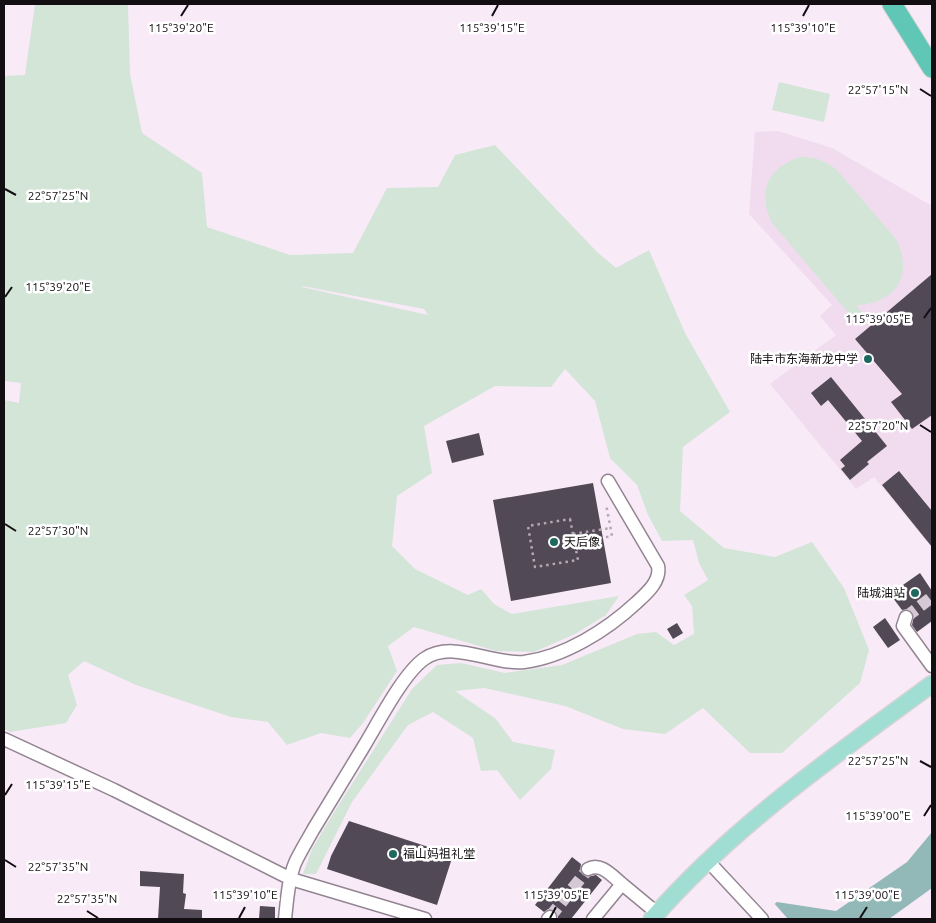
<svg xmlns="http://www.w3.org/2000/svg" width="936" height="923" viewBox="0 0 936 923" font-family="Ubuntu,'Noto Sans SC',sans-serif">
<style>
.built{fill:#f0dcee}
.green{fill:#d2e5d7;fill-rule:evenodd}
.water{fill:#93b8b8}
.pier{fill:#f9eaf8}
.building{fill:#524956}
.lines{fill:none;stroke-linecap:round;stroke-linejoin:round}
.minor-tunnel{stroke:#d6c9d6;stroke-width:12;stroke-dasharray:12 6;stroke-linecap:butt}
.minor-casing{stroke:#928591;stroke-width:15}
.major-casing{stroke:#d5d4d4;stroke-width:19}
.highway-casing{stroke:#d5d4d4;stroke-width:21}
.path{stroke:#b4a8b3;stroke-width:2.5;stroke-dasharray:2.5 4;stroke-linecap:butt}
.minor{stroke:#fff;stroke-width:12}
.major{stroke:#a0ddd3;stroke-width:16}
.highway{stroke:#60c6b6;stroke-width:19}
.ticks{fill:none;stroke:#130e12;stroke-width:2}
.poi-dot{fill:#1e6860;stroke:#fff;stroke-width:2}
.labels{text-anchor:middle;stroke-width:5;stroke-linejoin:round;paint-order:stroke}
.poi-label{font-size:12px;fill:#130e12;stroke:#fff;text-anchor:end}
.ticks-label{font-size:12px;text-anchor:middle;fill:#130e12;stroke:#fff;stroke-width:5;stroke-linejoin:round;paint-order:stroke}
</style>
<rect width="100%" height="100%" fill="#f9eaf8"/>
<!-- built -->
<path class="built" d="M778,131L832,148L932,206V538L927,542L874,477L856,489L770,384L836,335L820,316L832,305L749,214L755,132Z"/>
<!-- green -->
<path class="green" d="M35,4H128L130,74L142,133L202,173L207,227L290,255L353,253L387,188L438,187L455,155L495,145L597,252L616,268L649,250L685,333L730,412L683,447L680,511L724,548L775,557L812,542L844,588L869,650L860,683L782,753H750L703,708L665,734L623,729L565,706L484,688L455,691L496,719L513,742L555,750L551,769L520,800L497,770L481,771L473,738L433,712L408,725L352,802L316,874H303L312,849L333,814L412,689L437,665L461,663L505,673L562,665L637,634L656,632L674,645L694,634L692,606L684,595L708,580L699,563L693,540L662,541L648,515L637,485L610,458L595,401L565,369L551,387L495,386L424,426L432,473L397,496L392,546L415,569L468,595L481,589L494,604L512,614L619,596L606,615L575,634L534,652L496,651L414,627L388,646L397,671L363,723L350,738L321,733L287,745L268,722L231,717L192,704L136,685L84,661L68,675L77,705L66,723L10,732L4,729V400L19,403L21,383L4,381V76L25,75ZM302,286L424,309L428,315L302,287Z
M779,82L830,94L824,122L772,110Z
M800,157C815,157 824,160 837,170L896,239C914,276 896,303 856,305L865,316L857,323L772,223C757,192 767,168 800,157Z"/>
<!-- water -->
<path class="water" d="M932,832V888L889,919H756L777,902L836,911L907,862Z"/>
<!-- pier -->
<path class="pier" d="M773,902L788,919H753L754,917Z"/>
<!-- building -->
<path class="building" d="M932,274V415L912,429L891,402L902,394L855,339Z
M831,377L887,446L867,462L869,464L850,480L841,469L845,466L840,460L862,441L828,400L821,406L811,393Z
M479,433L484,455L452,463L446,441Z
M899,471L932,511V547L882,485Z
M593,483L611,583L511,601L493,500Z
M920,573L932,591V621L917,632L912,625L914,616L912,612L908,609L902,610L890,594Z
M885,618L900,640L888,648L873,627Z
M677,623L683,633L673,639L667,629Z
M349,821L453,855L437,905L327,869L331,856Z
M572,857L581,864L580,871L583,875L587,877L596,875L602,880L571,919H558V914L555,911L548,909L544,912L535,905Z
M140,871L184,874L183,893L186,894L184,909L202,910V919H158L160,887L140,886Z
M260,906L275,907V919H259Z"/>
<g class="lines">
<!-- minor-tunnel -->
<path class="minor-tunnel" d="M906,617L932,597
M550,917L588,869"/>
<!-- minor casing -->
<g class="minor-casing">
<path id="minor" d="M906,617L903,626L932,666
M4,739L114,790L291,879L425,919
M708,861L762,919
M588,869C601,862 612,876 622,884
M285,919C287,901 288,880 295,863C300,852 307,841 313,830C330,802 347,774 364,746C378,723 403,674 424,659C453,639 491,665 524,662C564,657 607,630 636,603C647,593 661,581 658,566L608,481
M548,919L550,917
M593,919L622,884L657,913"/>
</g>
<!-- major casing -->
<g class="major-casing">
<path id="major" d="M652,919C732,827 834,756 932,684"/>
</g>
<!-- highway casing -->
<g class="highway-casing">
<path id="highway" d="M892,4L932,68"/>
</g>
<!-- path -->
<path class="path" d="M570,519L578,560L535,567L528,526Z
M573,534L611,528
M574,543L612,536L606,504"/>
<!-- minor -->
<use href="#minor" class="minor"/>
<!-- major -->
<use href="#major" class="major"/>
<!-- highway -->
<use href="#highway" class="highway"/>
</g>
<!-- ticks -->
<path class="ticks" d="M181,16L188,5M492,16L498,5M803,16L809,5M920,89L931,96M5,189L16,195M5,297L12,287M924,318L931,308M920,425L931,432M5,524L16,531M920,761L931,767M5,795L12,784M924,816L931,805M5,860L16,867M87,911L98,918M239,918L245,907M550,918L556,907M860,918L867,907"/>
<!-- markers -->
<g class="poi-dot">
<circle cx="868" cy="359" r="5"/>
<circle cx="554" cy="542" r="5"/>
<circle cx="915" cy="593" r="5"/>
<circle cx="393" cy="854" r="5"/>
</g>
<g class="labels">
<!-- poi labels -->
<g class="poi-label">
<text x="858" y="363">陆丰市东海新龙中学</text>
<text x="564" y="546" text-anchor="start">天后像</text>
<text x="905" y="597">陆城油站</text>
<text x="403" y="858" text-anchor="start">福山妈祖礼堂</text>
</g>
</g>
<g class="ticks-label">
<text x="181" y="32">115°39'20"E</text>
<text x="492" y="32">115°39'15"E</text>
<text x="803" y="32">115°39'10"E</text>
<text x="878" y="94">22°57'15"N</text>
<text x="58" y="200">22°57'25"N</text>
<text x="58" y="291">115°39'20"E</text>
<text x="878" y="323">115°39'05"E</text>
<text x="878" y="430">22°57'20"N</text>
<text x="58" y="535">22°57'30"N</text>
<text x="878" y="765">22°57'25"N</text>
<text x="58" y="789">115°39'15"E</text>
<text x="878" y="820">115°39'00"E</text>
<text x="58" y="871">22°57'35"N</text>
<text x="245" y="899">115°39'10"E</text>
<text x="556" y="899">115°39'05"E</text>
<text x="867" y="899">115°39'00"E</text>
<text x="87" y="903">22°57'35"N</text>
</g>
<!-- border -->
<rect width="936" height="923" fill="none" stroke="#130e12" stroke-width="10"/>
</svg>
